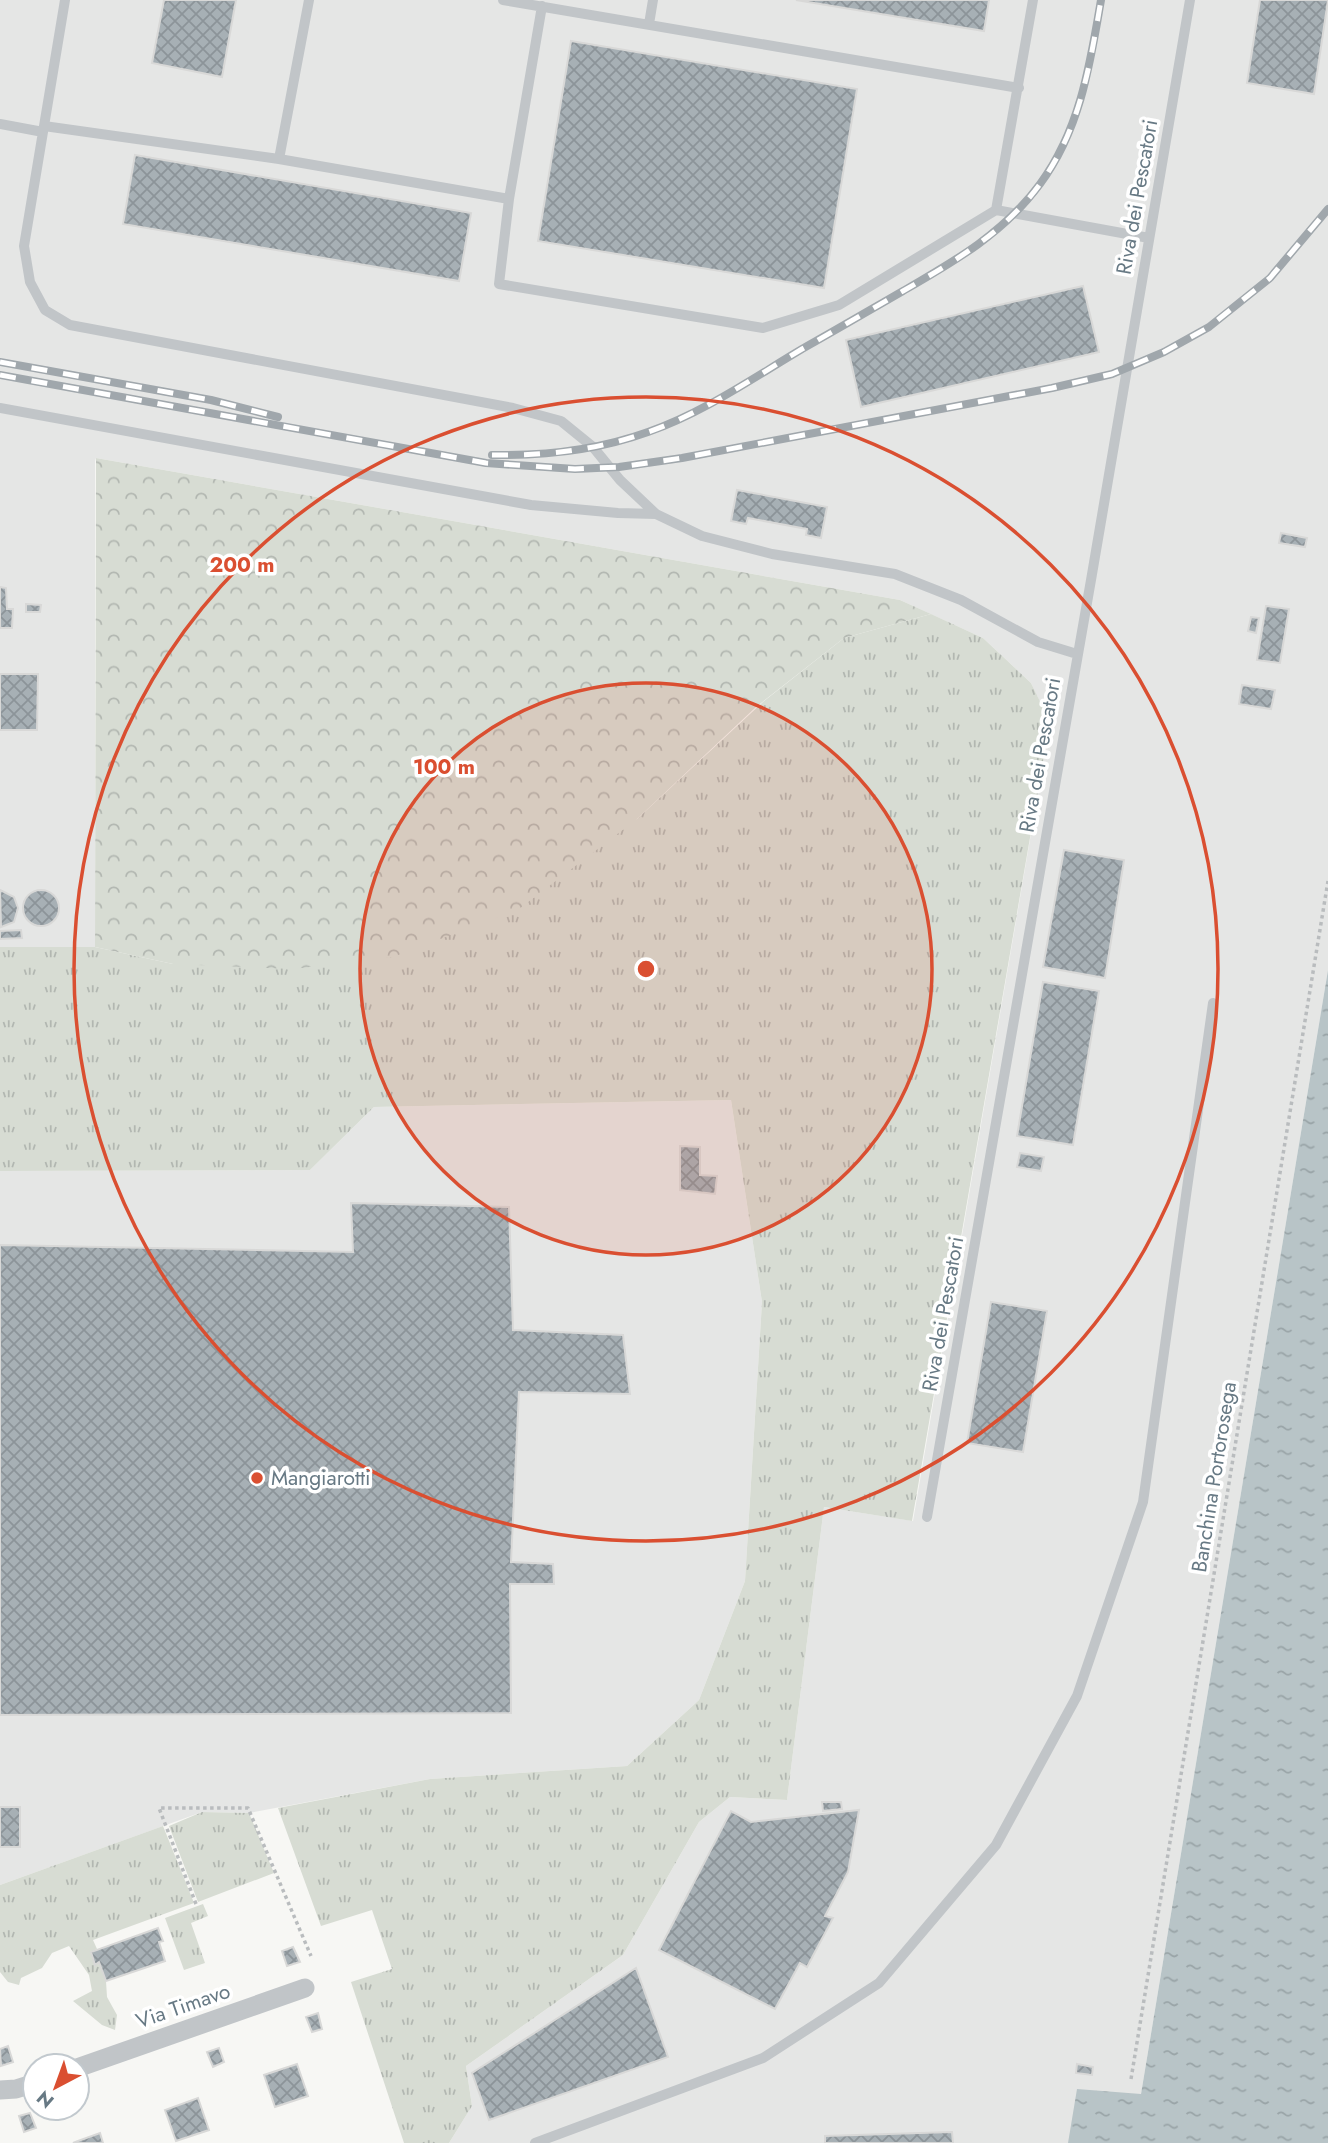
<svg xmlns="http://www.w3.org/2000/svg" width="1328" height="2143" viewBox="0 0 1328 2143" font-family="Jost,sans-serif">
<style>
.built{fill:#e5e6e5}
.grass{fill:url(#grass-tufts)}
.forest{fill:url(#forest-crowns)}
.water{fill:url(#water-ripples)}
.building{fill:url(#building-cross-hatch);stroke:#d8d8d7;stroke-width:2}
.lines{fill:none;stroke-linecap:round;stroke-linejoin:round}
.path{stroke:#b9bcbe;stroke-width:3.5;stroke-dasharray:3.5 3.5;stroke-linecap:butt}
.service{stroke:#c1c5c8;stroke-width:10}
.minor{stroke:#c1c5c8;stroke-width:19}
.rail-casing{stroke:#a0a7ac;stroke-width:8}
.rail{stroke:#fff;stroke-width:5;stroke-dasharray:16;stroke-linecap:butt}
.ring{fill:none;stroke:#da4f31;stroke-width:3.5}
.poi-dot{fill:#da4f31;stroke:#fff;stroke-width:2.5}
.labels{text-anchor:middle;stroke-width:7;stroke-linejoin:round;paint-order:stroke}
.street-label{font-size:21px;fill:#677984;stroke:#fff}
.poi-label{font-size:21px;fill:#677984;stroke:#fff;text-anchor:start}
.centre{fill:#da4f31;stroke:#fff;stroke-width:3.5}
.ring-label{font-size:21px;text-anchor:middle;font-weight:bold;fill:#da4f31;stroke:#fff;stroke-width:7;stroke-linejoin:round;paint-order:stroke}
</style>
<defs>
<pattern id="grass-tufts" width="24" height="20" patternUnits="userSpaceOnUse" patternTransform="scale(1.75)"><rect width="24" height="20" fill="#d7dcd3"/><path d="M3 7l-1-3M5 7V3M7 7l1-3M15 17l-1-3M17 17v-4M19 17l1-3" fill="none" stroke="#b2b7b1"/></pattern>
<pattern id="forest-crowns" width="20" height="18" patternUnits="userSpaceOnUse" patternTransform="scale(1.75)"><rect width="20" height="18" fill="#d7dcd3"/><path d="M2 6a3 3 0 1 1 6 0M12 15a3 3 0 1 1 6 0" fill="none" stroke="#b2b7b1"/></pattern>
<pattern id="water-ripples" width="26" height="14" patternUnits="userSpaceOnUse" patternTransform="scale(1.75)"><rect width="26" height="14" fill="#b8c4c7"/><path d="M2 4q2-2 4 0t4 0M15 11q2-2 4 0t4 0" fill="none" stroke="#99a4a7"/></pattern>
<pattern id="building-cross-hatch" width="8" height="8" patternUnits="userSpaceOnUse" patternTransform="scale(1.75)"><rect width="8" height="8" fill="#a7b0b5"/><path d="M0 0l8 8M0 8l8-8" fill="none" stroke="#8c9499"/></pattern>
</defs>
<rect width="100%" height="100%" fill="#f7f7f4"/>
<!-- built -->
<path class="built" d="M0,0H1328V970L1141,2094L1068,2143H449L472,2106L466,2066L623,1955L699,1822L730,1797L787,1800L824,1507L913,1521L1050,723L1031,683L983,638L900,600L96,458L95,461V947H0Z
M731,1100L762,1302L745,1581L699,1700L627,1766L430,1779L249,1813L202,1812L0,1885V1171L310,1170L374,1107Z"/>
<!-- grass -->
<path class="grass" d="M931,614L983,638L1031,683L1050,722L912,1521L824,1507L787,1800L730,1797L699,1822L623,1955L466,2066L472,2106L449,2143H404L351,1982L392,1969L372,1910L321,1926L278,1808L430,1779L627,1766L699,1700L745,1581L762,1302L731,1100L374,1107L310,1170L0,1171V947H95L173,964L637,819L764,701L844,638Z
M202,1812L249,1813L274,1873L198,1902L169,1826Z
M163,1826L194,1903L93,1940L97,1949L91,1952L95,1964L99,1962L106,1981L107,1997L117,2015L115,2030L102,2025L73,2001L92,1991L89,1975L69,1946L52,1953L42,1968L21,1978L19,1985L8,1982L0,1972V1885Z
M203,1904L208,1916L191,1923L205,1963L184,1970L165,1918Z"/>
<!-- forest -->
<path class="forest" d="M96,458L900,600L931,614L844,638L756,707L637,819L519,909L393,957L293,969L173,964L95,947Z"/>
<!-- water -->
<path class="water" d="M1328,970V2143H1068L1077,2089L1141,2094Z"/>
<!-- building -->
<path class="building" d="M164,0H236L222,77L152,63Z
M796,0H989L984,31Z
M1260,0H1328L1314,94L1247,83Z
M571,41L857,89L824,288L538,241Z
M135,155L471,213L459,281L123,224Z
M1083,286L1099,352L861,407L846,340Z
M737,490L827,507L821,538L806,535L807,529L748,518L746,524L731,521Z
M1281,533L1307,538L1305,547L1279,543Z
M0,587L6,588L7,609H13L12,628H0Z
M26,604L41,605L40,612H26Z
M1266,606L1289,609L1280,663L1257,660Z
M1251,617L1259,618L1256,633L1248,631Z
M0,674H38L37,730H0Z
M1242,685L1275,690L1271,709L1239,704Z
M1064,850L1124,860L1105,978L1043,967Z
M0,890L14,897L18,908L14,922L1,927Z
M23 908a18 18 0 1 1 36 0a18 18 0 1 1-36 0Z
M21,930L22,938L0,939V931Z
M1043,982L1099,991L1073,1145L1017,1136Z
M680,1146L700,1147V1175L717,1176L715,1194L680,1190Z
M1020,1153L1044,1157L1041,1171L1017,1167Z
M351,1203L509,1207L513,1330L623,1335L630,1394L519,1392L511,1562L553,1564L554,1584H510L511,1713L0,1715V1245L353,1252Z
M991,1302L1047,1311L1023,1452L967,1443Z
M822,1802H841L842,1809L823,1811Z
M0,1807H20V1847H0Z
M859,1810L848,1872L825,1916L833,1918L807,1967L800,1963L775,2009L659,1950L731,1811L751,1822Z
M158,1928L163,1941L159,1942L165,1961L106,1981L99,1962L95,1965L91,1952Z
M293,1947L300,1962L287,1966L282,1951Z
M636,1968L668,2057L489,2120L472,2073Z
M318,2013L322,2029L312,2032L306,2017Z
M8,2046L13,2062L1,2066L0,2049Z
M219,2048L224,2062L213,2067L207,2052Z
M297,2064L308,2096L275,2107L264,2075Z
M1077,2064L1093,2067L1092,2075L1076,2073Z
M198,2098L209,2130L176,2141L165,2110Z
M30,2113L36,2128L24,2132L19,2116Z
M952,2132L953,2143H825V2136Z
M100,2133L103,2143H73L78,2141Z"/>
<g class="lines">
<!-- path -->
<path class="path" d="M196,1904L159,1808H248L311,1956
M1131,2079L1328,881"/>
<!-- service -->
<path class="service" d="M65,0L24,246L30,282L45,310L70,325L513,408L561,421L593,447L620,480L656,514L702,536L772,554L895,574L961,600L1038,642L1077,654
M503,0L1019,88
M542,6L509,199L499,284L763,328L839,305L996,210L1033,0
M649,24L653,0
M0,124L43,132
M44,126L279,159L509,199
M279,159L309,0
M996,210L1149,238
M0,408L531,505L618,513L656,514
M927,1517L1091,580L1190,0
M535,2143L763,2058L879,1983L996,1845L1077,1696L1143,1502L1213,1003"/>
<!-- minor -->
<path class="minor" d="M77,2068L305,1988
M0,2090L16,2089L35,2083"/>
<!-- rail casing -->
<g class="rail-casing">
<path id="rail" d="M0,362L211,400L278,417
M0,375L486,463L575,469L619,467L682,458L1052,388L1112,374L1164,352L1209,327L1270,278L1328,209
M492,455C545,456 598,450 648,432C703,413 753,378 802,349C836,330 870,310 903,291C955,261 1004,233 1040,184C1080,130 1090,65 1101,0"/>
</g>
<!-- rail -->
<use href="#rail" class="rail"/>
</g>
<!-- distance rings -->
<circle cx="646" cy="969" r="286" fill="#da4f31" fill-opacity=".12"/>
<g class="ring">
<circle cx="646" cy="969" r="286"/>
<circle cx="646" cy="969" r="572"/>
</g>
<!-- markers -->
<circle class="poi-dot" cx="257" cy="1478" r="7"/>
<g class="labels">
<!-- street labels -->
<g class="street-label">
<text transform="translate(1137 197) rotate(-80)" y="7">Riva dei Pescatori</text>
<text transform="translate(1040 755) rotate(-80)" y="7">Riva dei Pescatori</text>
<text transform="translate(943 1314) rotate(-80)" y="7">Riva dei Pescatori</text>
<text transform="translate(1214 1477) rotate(-81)" y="7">Banchina Portorosega</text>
<text transform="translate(183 2006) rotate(-19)" y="7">Via Timavo</text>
</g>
<!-- poi labels -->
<g class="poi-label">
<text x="271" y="1485">Mangiarotti</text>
</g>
</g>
<circle cx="646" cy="969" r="10" class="centre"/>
<g class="ring-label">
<text x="242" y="572">200 m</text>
<text x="444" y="774">100 m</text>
</g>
<!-- north arrow -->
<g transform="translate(56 2087) rotate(221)"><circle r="33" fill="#ffffff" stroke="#c2c9ce" stroke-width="2"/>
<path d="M0-5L12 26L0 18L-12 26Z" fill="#da4f31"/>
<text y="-10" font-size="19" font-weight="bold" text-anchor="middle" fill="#677984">N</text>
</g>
</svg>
